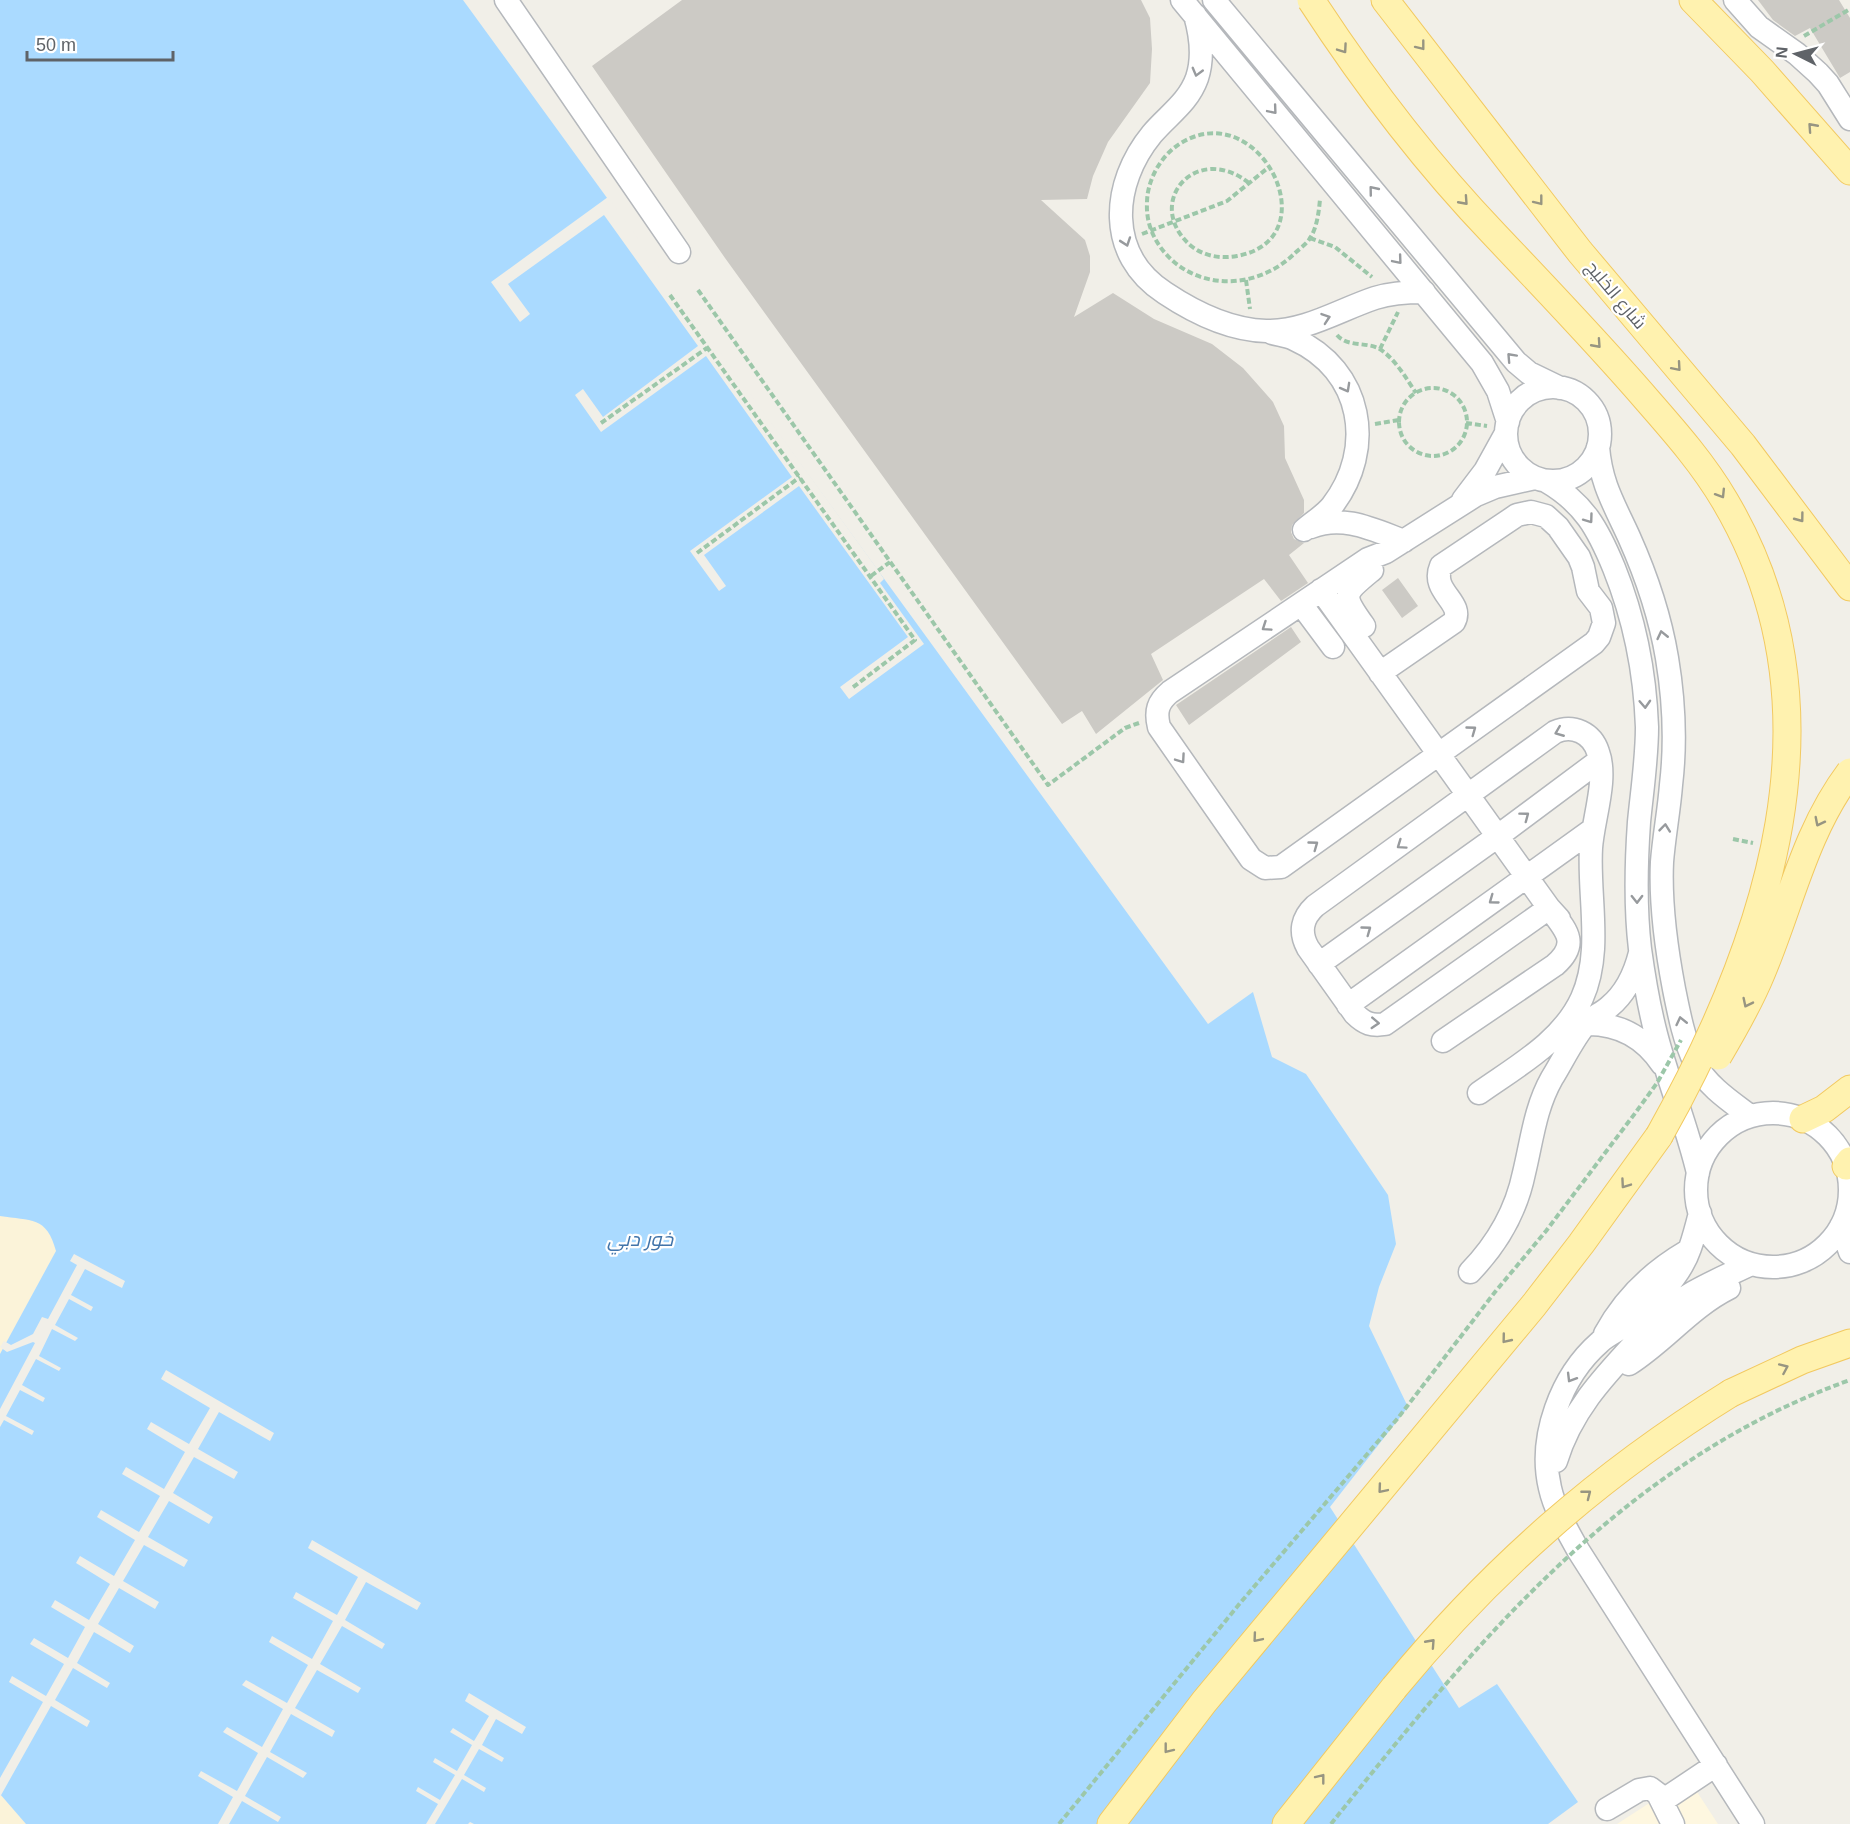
<svg xmlns="http://www.w3.org/2000/svg" width="1850" height="1824" viewBox="0 0 1850 1824" font-family="Helvetica,Cairo,sans-serif">
<style>
.commercial{fill:#fef7e0}
.sand{fill:#fbf3d9}
.water{fill:#aadaff}
.pier{fill:#f1efe8}
.building{fill:#cccac5}
.lines{fill:none;stroke-linecap:round;stroke-linejoin:round}
.minor-casing{stroke:#b5b8bc;stroke-width:25}
.major-casing{stroke:#f2c960;stroke-width:29}
.path{stroke:#9cc7a9;stroke-width:4;stroke-dasharray:6 3;stroke-linecap:butt}
.minor{stroke:#fff;stroke-width:22}
.major{stroke:#fff2af;stroke-width:27}
.major-bridge-casing{stroke:#f2c960;stroke-width:29;stroke-linecap:butt}
.path-bridge{stroke:#9cc7a9;stroke-width:4;stroke-dasharray:6 3;stroke-linecap:butt}
.major-bridge{stroke:#fff2af;stroke-width:27}
.oneway{stroke:#979581}
.oneway2{stroke:#979a9d}
.labels{text-anchor:middle;stroke-width:4.5;stroke-linejoin:round;paint-order:stroke}
.street-label{font-size:18px;fill:#5f6368;stroke:#fff}
.water-label{font-size:20px;font-style:italic;fill:#4174aa;stroke:#fff}
</style>
<rect width="100%" height="100%" fill="#f1efe8"/>
<!-- commercial -->
<path class="commercial" d="M1688,1778L1718,1824H1617Z"/>
<!-- sand -->
<path class="sand" d="M0,1216C31,1221 47,1216 56,1251L0,1354Z
M0,1794L1,1795L26,1824H0Z"/>
<!-- water -->
<path class="water" d="M0,0H463L1208,1024L1253,992L1272,1057L1306,1074L1388,1195L1396,1244L1379,1287L1369,1326L1408,1407L1330,1507L1459,1708L1497,1684L1578,1802L1548,1824H474L470,1822L468,1824H26L0,1794V1354L56,1251C47,1216 31,1221 0,1216Z"/>
<!-- pier -->
<path class="pier" d="M608,197L878,570L884,579L880,583L924,644L849,699L840,687L908,637L799,486L704,555L726,586L719,591L690,551L792,477L706,356L601,432L575,395L583,389L603,417L698,346L604,215L508,284L530,314L520,322L491,282Z
M74,1254L125,1281L122,1288L85,1269L71,1295L93,1307L91,1311L69,1299L55,1325L78,1338L75,1341L52,1329L39,1356L61,1368L59,1371L36,1359L22,1385L45,1398L43,1402L20,1390L6,1416L34,1431L32,1435L4,1420L0,1427V1409L35,1343L33,1342L7,1352L0,1347L4,1341L11,1345L33,1334L42,1317L48,1319L77,1265L70,1261Z
M166,1370L274,1433L270,1441L219,1412L198,1449L238,1472L234,1479L194,1457L173,1493L213,1517L209,1524L169,1501L148,1537L188,1560L184,1567L144,1545L123,1581L159,1602L155,1609L119,1588L98,1624L134,1646L130,1653L94,1632L77,1663L110,1683L107,1688L73,1668L55,1700L90,1721L87,1727L51,1706L0,1797V1778L43,1702L9,1682L12,1676L46,1696L64,1664L30,1644L34,1638L68,1658L85,1627L51,1607L55,1600L89,1620L110,1584L76,1563L80,1556L114,1576L135,1540L97,1517L101,1510L139,1532L160,1496L122,1474L126,1467L164,1489L185,1452L147,1429L151,1422L189,1444L210,1408L161,1379Z
M312,1540L421,1603L417,1610L366,1582L345,1620L385,1644L382,1649L342,1626L320,1664L361,1688L358,1693L317,1670L295,1708L335,1731L332,1737L291,1714L270,1752L307,1773L303,1778L267,1757L245,1796L281,1817L278,1822L242,1801L229,1824H218L233,1797L198,1776L201,1771L237,1791L258,1753L223,1732L227,1727L262,1747L283,1709L242,1685L246,1680L287,1703L308,1665L269,1642L272,1636L312,1659L333,1621L293,1598L296,1592L337,1615L358,1577L308,1548Z
M469,1693L526,1727L522,1734L496,1719L482,1745L504,1758L502,1762L479,1749L464,1775L486,1788L484,1792L462,1779L435,1824H426L438,1804L416,1791L418,1787L440,1800L455,1775L433,1762L435,1758L457,1771L472,1745L450,1732L453,1728L474,1741L489,1716L465,1701Z"/>
<!-- building -->
<path class="building" d="M682,0H1141L1150,18L1152,49L1150,83L1108,142L1093,176L1087,199L1041,200L1085,240L1090,256V272L1074,317L1113,293L1154,319L1212,344L1243,368L1273,402L1284,426L1285,458L1304,500V513L1292,525L1291,532L1294,539L1304,543L1289,555L1308,583L1281,601L1264,579L1151,654L1163,680L1096,734L1082,711L1062,724L725,258L592,66Z
M1758,0H1839L1850,18V72L1840,78L1810,28L1795,36L1773,20Z
M1398,578L1418,606L1402,618L1382,590Z
M1291,627L1301,642L1189,725L1176,705Z"/>
<g class="lines">
<!-- minor casing -->
<g class="minor-casing">
<path id="minor" d="M506,0L679,252
M1182,0L1482,363L1498,391L1508,422
M1214,0L1516,362L1529,373L1560,388
M1735,0L1759,27L1797,54L1818,73L1828,84L1850,119
M1195,15C1201,36 1204,57 1197,78C1188,103 1168,115 1152,134C1111,184 1106,255 1165,293C1195,313 1230,330 1266,331C1305,332 1339,310 1375,298C1391,293 1407,292 1424,292
M1272,333C1279,335 1288,336 1294,339C1363,370 1376,449 1332,506C1325,515 1313,522 1304,530
M1506 434a47 47 0 1 1 94 0a47 47 0 1 1-94 0Z
M1598,447C1601,484 1614,504 1629,537C1646,575 1660,616 1667,658C1674,700 1676,743 1671,785C1669,811 1664,836 1662,862C1660,904 1666,947 1674,989C1679,1014 1684,1040 1695,1063C1707,1086 1730,1101 1750,1116
M1546,481C1584,503 1598,529 1614,568C1635,620 1645,672 1647,727C1647,759 1642,791 1639,822C1636,865 1635,907 1640,949C1644,978 1649,1007 1656,1034C1668,1081 1687,1126 1698,1173
M1463,500L1485,471L1506,433
M1311,527C1343,514 1374,530 1404,541
M1321,590L1549,908L1559,919
M1301,604L1333,647
M1364,626C1341,594 1343,594 1372,570
M1380,673L1454,622C1465,602 1430,592 1441,566L1517,515L1531,512L1546,516L1558,527L1579,557L1583,567L1588,591L1601,608L1604,623L1599,637L1594,643L1281,867L1265,868L1251,859L1159,727C1155,711 1158,702 1170,692L1368,559L1386,552L1476,495L1495,487L1535,478
M1319,964L1498,836L1600,760
M1348,1005L1592,830
M1585,1024C1618,1023 1644,1037 1662,1064
M1443,1041L1555,965C1580,943 1566,930 1549,908L1385,1024C1372,1026 1365,1024 1355,1014L1308,948C1299,932 1302,918 1315,906L1555,732C1573,724 1592,733 1598,752C1608,779 1593,819 1591,848C1588,897 1603,951 1582,998C1562,1042 1517,1066 1479,1093
M1696 1190a77 77 0 1 1 154 0a77 77 0 1 1-154 0Z
M1700,1213C1697,1225 1694,1237 1690,1248C1679,1280 1651,1304 1626,1324C1618,1331 1607,1335 1600,1342C1561,1376 1538,1437 1550,1488C1555,1510 1567,1530 1578,1550L1753,1824
M1841,1226L1850,1252
M1470,1272C1498,1243 1516,1212 1524,1173C1532,1140 1535,1108 1552,1078C1561,1064 1576,1033 1587,1023C1593,1017 1602,1013 1609,1007C1625,994 1635,973 1640,953
M1605,1334C1624,1299 1652,1272 1686,1252
M1629,1364C1665,1341 1691,1307 1729,1288
M1556,1461C1574,1401 1617,1364 1657,1319C1686,1292 1716,1281 1751,1264
M1662,1801L1716,1765
M1607,1809L1639,1790L1650,1788L1658,1794L1673,1824"/>
</g>
<!-- major casing -->
<g class="major-casing">
<path id="major" d="M1385,0L1580,252L1743,445L1850,587
M1693,0L1762,71L1850,171
M1803,1119L1824,1109L1850,1089
M1846,1166L1850,1161
M1731,1393L1802,1360L1850,1343
M1111,1824L1204,1702L1534,1305L1581,1244L1659,1136
M1286,1824L1394,1688"/>
</g>
<!-- path -->
<path class="path" d="M1804,36L1850,9
M1249,183C1196,141 1143,203 1190,245C1203,256 1220,259 1237,256C1331,239 1260,95 1181,143C1161,155 1147,180 1147,203C1146,222 1153,239 1165,253C1199,292 1258,289 1294,254C1299,249 1307,244 1310,238C1317,228 1319,211 1320,199
M1142,234L1227,201L1269,167
M1310,238L1335,247L1372,277
M1246,280L1250,309
M698,290L1048,785L1125,728L1139,723
M670,295L915,640L852,688
M1337,335C1347,347 1365,342 1378,348C1394,357 1406,378 1416,393
M1380,349L1398,312
M1399 422a34 34 0 1 1 68 0a34 34 0 1 1-68 0Z
M601,423L707,348
M1466,423L1487,426
M1375,424L1399,420
M697,553L800,477
M871,576L890,562
M1733,839L1753,843"/>
<!-- minor -->
<use href="#minor" class="minor"/>
<!-- major -->
<use href="#major" class="major"/>
<!-- major-bridge casing -->
<g class="major-bridge-casing">
<path id="major-bridge" d="M1311,0C1365,83 1426,163 1495,235C1547,290 1599,344 1648,401C1676,433 1704,465 1725,501C1848,709 1768,942 1659,1136
M1718,1056C1734,1029 1749,1003 1761,974C1790,906 1804,833 1850,772
M1394,1688C1492,1569 1600,1474 1731,1393"/>
</g>
<!-- path-bridge -->
<path class="path-bridge" d="M1059,1824L1241,1602L1398,1418L1495,1292L1546,1231L1636,1112L1657,1083L1681,1040
M1331,1824C1476,1642 1624,1461 1850,1380"/>
<!-- major-bridge -->
<use href="#major-bridge" class="major-bridge"/>
</g>
<!-- one-way arrows -->
<defs><path id="oneway-chevron" d="M-2-3.5L2.5 0L-2 3.5" fill="none" stroke-width="1.6" stroke-linecap="round" stroke-linejoin="round" transform="scale(1.5)"/></defs>
<g class="oneway">
<use href="#oneway-chevron" transform="translate(1421 46) rotate(52)"/>
<use href="#oneway-chevron" transform="translate(1343 49) rotate(55)"/>
<use href="#oneway-chevron" transform="translate(1812 127) rotate(-132)"/>
<use href="#oneway-chevron" transform="translate(1464 201) rotate(48)"/>
<use href="#oneway-chevron" transform="translate(1539 201) rotate(52)"/>
<use href="#oneway-chevron" transform="translate(1597 344) rotate(48)"/>
<use href="#oneway-chevron" transform="translate(1677 367) rotate(49)"/>
<use href="#oneway-chevron" transform="translate(1721 494) rotate(58)"/>
<use href="#oneway-chevron" transform="translate(1800 518) rotate(53)"/>
<use href="#oneway-chevron" transform="translate(1819 822) rotate(117)"/>
<use href="#oneway-chevron" transform="translate(1747 1003) rotate(116)"/>
<use href="#oneway-chevron" transform="translate(1625 1184) rotate(125)"/>
<use href="#oneway-chevron" transform="translate(1506 1339) rotate(129)"/>
<use href="#oneway-chevron" transform="translate(1784 1368) rotate(-24)"/>
<use href="#oneway-chevron" transform="translate(1382 1489) rotate(130)"/>
<use href="#oneway-chevron" transform="translate(1587 1494) rotate(-38)"/>
<use href="#oneway-chevron" transform="translate(1257 1638) rotate(130)"/>
<use href="#oneway-chevron" transform="translate(1431 1643) rotate(-48)"/>
<use href="#oneway-chevron" transform="translate(1168 1749) rotate(128)"/>
<use href="#oneway-chevron" transform="translate(1321 1778) rotate(-52)"/>
</g>
<g class="oneway2">
<use href="#oneway-chevron" transform="translate(1197 72) rotate(105)"/>
<use href="#oneway-chevron" transform="translate(1273 110) rotate(50)"/>
<use href="#oneway-chevron" transform="translate(1373 190) rotate(-129)"/>
<use href="#oneway-chevron" transform="translate(1126 242) rotate(71)"/>
<use href="#oneway-chevron" transform="translate(1398 260) rotate(50)"/>
<use href="#oneway-chevron" transform="translate(1326 318) rotate(-19)"/>
<use href="#oneway-chevron" transform="translate(1511 357) rotate(-133)"/>
<use href="#oneway-chevron" transform="translate(1346 388) rotate(61)"/>
<use href="#oneway-chevron" transform="translate(1589 519) rotate(54)"/>
<use href="#oneway-chevron" transform="translate(1266 627) rotate(146)"/>
<use href="#oneway-chevron" transform="translate(1662 635) rotate(-103)"/>
<use href="#oneway-chevron" transform="translate(1645 704) rotate(87)"/>
<use href="#oneway-chevron" transform="translate(1472 730) rotate(-36)"/>
<use href="#oneway-chevron" transform="translate(1559 732) rotate(158)"/>
<use href="#oneway-chevron" transform="translate(1181 759) rotate(55)"/>
<use href="#oneway-chevron" transform="translate(1525 816) rotate(-37)"/>
<use href="#oneway-chevron" transform="translate(1665 828) rotate(-84)"/>
<use href="#oneway-chevron" transform="translate(1314 845) rotate(-36)"/>
<use href="#oneway-chevron" transform="translate(1401 845) rotate(145)"/>
<use href="#oneway-chevron" transform="translate(1637 899) rotate(89)"/>
<use href="#oneway-chevron" transform="translate(1493 900) rotate(144)"/>
<use href="#oneway-chevron" transform="translate(1367 930) rotate(-36)"/>
<use href="#oneway-chevron" transform="translate(1681 1021) rotate(-103)"/>
<use href="#oneway-chevron" transform="translate(1375 1023) rotate(3)"/>
<use href="#oneway-chevron" transform="translate(1571 1378) rotate(121)"/>
</g>
<g class="labels">
<!-- street labels -->
<g class="street-label">
<text transform="translate(1616 295) rotate(50)" y="6">شارع الخليج</text>
</g>
<!-- water labels -->
<g class="water-label">
<text x="640" y="1246">خور دبي</text>
</g>
</g>
<!-- north arrow -->
<g transform="translate(1796 54) rotate(276)" stroke="#ffffff" stroke-width="4.5" paint-order="stroke">
<path d="M0-4.5L10 22L0 15L-10 22Z" fill="#5f6368"/>
<text y="-9" font-size="16" font-weight="bold" text-anchor="middle" fill="#5f6368">N</text>
</g>
<!-- scale -->
<path d="M27 51v9h146v-9" fill="none" stroke="#5f6368" stroke-width="3"/>
<text x="36" y="51" font-size="18" fill="#5f6368" stroke="#ffffff" stroke-width="4.5" paint-order="stroke">50 m</text>
</svg>
